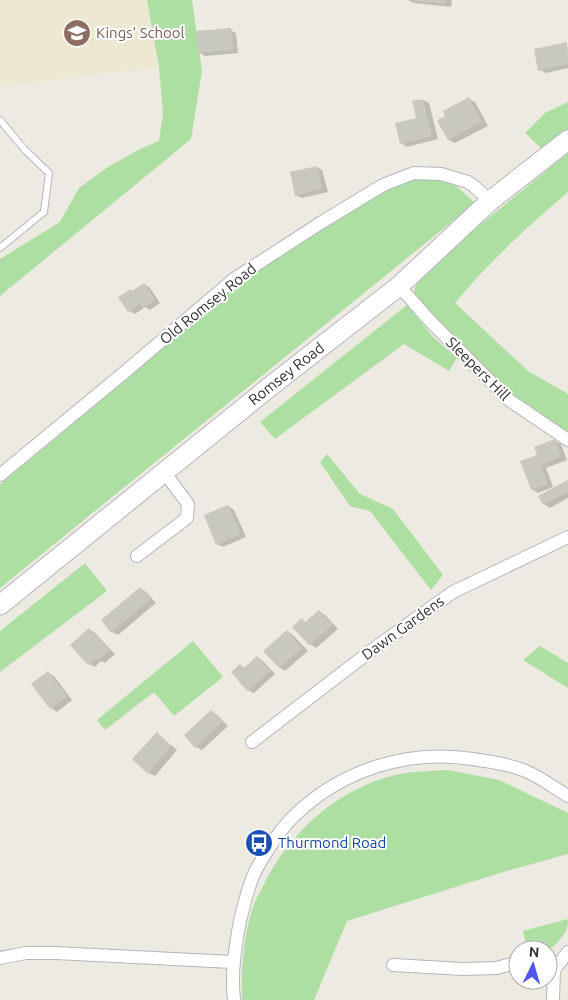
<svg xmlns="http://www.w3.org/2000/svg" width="568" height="1000" viewBox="0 0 568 1000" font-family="Ubuntu,sans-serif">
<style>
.education{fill:#ede8d2}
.green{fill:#aedfa2}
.shadow{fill:#0003}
.building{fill:#c9c8bf}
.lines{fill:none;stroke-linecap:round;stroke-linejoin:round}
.lane-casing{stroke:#b4b5bf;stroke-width:8}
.street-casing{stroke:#b4b5bf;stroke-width:14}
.secondary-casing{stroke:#b4b5bf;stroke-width:21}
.lane{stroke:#fff;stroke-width:6}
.street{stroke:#fff;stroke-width:12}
.secondary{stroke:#fff;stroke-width:19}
.labels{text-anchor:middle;stroke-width:4;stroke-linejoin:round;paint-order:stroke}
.education-label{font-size:15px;fill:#785e54;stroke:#fff;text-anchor:start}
.street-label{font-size:15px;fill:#2d2d2d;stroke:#fff}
.transit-label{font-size:15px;fill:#164399;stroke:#fff;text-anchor:start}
</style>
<rect width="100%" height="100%" fill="#edeae1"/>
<!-- education -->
<path class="education" d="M0,0H147L159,67L0,87Z"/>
<!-- green -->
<path class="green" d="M147,0H192L202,71L191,139L0,296V259L60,222L79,188L108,167L140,149L159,141L163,113L159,67Z
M568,102V129L542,149L525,133L545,113Z
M568,153V192C527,227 489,262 455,303L528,371L568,394V434L528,407L496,380L413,296L418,278L475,229Z
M422,178L454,184L475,203L0,588V484L56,438L249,274L397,182Z
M407,305L433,337L457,358L449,371L404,344L275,439L260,422Z
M327,454L360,494L393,509L443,575L431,590L370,511L350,506L320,462Z
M85,563L107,591L0,672V631Z
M193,641L223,677L174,716L154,692L105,730L97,720Z
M540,646L568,663V688L523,660Z
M448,770L499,780L568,813V854L500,873L347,921L314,1000H242C241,969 243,940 252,910C254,902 259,894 263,886C289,833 337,789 395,775C412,771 431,771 448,770Z
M568,919C568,928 567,931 561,938C551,951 548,950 532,950L526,944L523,931Z"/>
<!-- shadow -->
<path class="shadow" d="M408,0H452L451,7L414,3Z
M230,30L236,33L238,53L205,56L199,52Z
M567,43L568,68L546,73L540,70Z
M469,99L475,102L488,126L455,143L449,140Z
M423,100L429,103L438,139L407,147L401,143L418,118Z
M316,167L322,170L328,192L302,198L296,195Z
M144,284L150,288L160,303L150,310L145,307L135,314L129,311L131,290L133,292Z
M555,441L561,444L567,460L546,468L553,487L538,493L532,489L538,455Z
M568,481V498L550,508L544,504Z
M228,506L234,510L246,537L223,547L217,544Z
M140,588L146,592L156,603L118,635L112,632Z
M319,611L325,615L338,629L316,648L310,644L294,627L302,620L307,623Z
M89,629L95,633L115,654L105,663L101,661L95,667L89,664Z
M287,631L293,635L308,651L285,671L279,667Z
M257,657L263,661L275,674L254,693L248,690L241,666L245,668Z
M48,673L54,676L72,700L57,712L51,708L32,684Z
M211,711L217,715L228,726L202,750L196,747Z
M157,734L177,750L155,776L149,773Z"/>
<!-- building -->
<path class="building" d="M415,0H446L445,4L415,1Z
M231,28L233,50L198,53L196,31Z
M567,42L568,64L538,71L534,49Z
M469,97L482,122L448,140L437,121L445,116L443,111Z
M423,99L432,136L400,144L395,123L416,118L412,101Z
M317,166L322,189L295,196L290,172Z
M144,283L155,300L143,308L140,304L128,312L118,297L131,289L132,291Z
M555,439L561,457L541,465L548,484L531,490L520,461L537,455L534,447Z
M568,480V492L543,505L538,496Z
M228,505L241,534L216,545L204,515Z
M140,587L151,599L111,633L101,620Z
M319,610L333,625L309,645L292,627L302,618L305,622Z
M89,628L110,650L98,661L96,658L88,665L70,645Z
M287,630L302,648L279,668L263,651Z
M257,656L270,671L247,691L231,672L240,664L244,668Z
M48,671L67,696L50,709L31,684Z
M211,710L222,722L195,748L184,735Z
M157,732L171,746L148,774L132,759Z"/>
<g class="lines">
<!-- lane casing -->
<g class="lane-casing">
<path id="lane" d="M0,120L25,150L49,173L44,212L0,248"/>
</g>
<!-- street casing -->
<g class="street-casing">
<path id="street" d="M399,286L431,322L509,400L568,440
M0,475L126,371L234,279L322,222L383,185L414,173L441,174L468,182L475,187L490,201
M137,556L187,518L188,504L164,472
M252,742L372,650L453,592L568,537
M0,958L26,953H55L233,962
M393,965L463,969L497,968L518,962
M234,1000C231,973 235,948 240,921C244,905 248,885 256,870C265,853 281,828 295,815C343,769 409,749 473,759C493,762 514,765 532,774C544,780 556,789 568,796
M553,1000L554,970L568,952"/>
</g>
<!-- secondary casing -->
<g class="secondary-casing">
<g id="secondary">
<path id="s1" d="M0,605L272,385L399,286L490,201L568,140"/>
</g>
</g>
<!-- lane -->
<use href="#lane" class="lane"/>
<!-- street -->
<use href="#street" class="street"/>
<!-- secondary -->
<use href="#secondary" class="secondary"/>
</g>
<!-- icons -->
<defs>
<g id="school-disc" transform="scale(1.4375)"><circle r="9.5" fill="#8d6e63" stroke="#fff"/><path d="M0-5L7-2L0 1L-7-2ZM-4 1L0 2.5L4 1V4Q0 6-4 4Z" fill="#fff"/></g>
<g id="bus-disc" transform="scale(1.4375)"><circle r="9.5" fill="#1a4fb4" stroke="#fff"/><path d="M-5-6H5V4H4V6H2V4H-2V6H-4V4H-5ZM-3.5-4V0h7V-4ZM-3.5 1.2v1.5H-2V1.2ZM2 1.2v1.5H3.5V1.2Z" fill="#fff"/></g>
</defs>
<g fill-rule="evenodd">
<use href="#school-disc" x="77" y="33"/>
<use href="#bus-disc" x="259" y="843"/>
</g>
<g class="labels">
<!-- education labels -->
<g class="education-label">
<text x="96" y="38">Kings' School</text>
</g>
<!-- street labels -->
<g class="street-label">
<text transform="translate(208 304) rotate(-39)" y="5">Old Romsey Road</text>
<text transform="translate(478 369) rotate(45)" y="5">Sleepers Hill</text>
<text dy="5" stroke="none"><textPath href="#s1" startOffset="368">Romsey Road</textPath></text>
<text transform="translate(403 628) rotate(-36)" y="5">Dawn Gardens</text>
</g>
<!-- transit labels -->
<g class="transit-label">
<text x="278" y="848">Thurmond Road</text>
</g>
</g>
<!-- north arrow -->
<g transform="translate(533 965) rotate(5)"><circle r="24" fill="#ffffff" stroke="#ababab"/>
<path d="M0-4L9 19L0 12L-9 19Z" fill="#4f56ec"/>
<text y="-8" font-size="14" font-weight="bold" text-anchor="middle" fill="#2d2d2d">N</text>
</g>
</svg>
